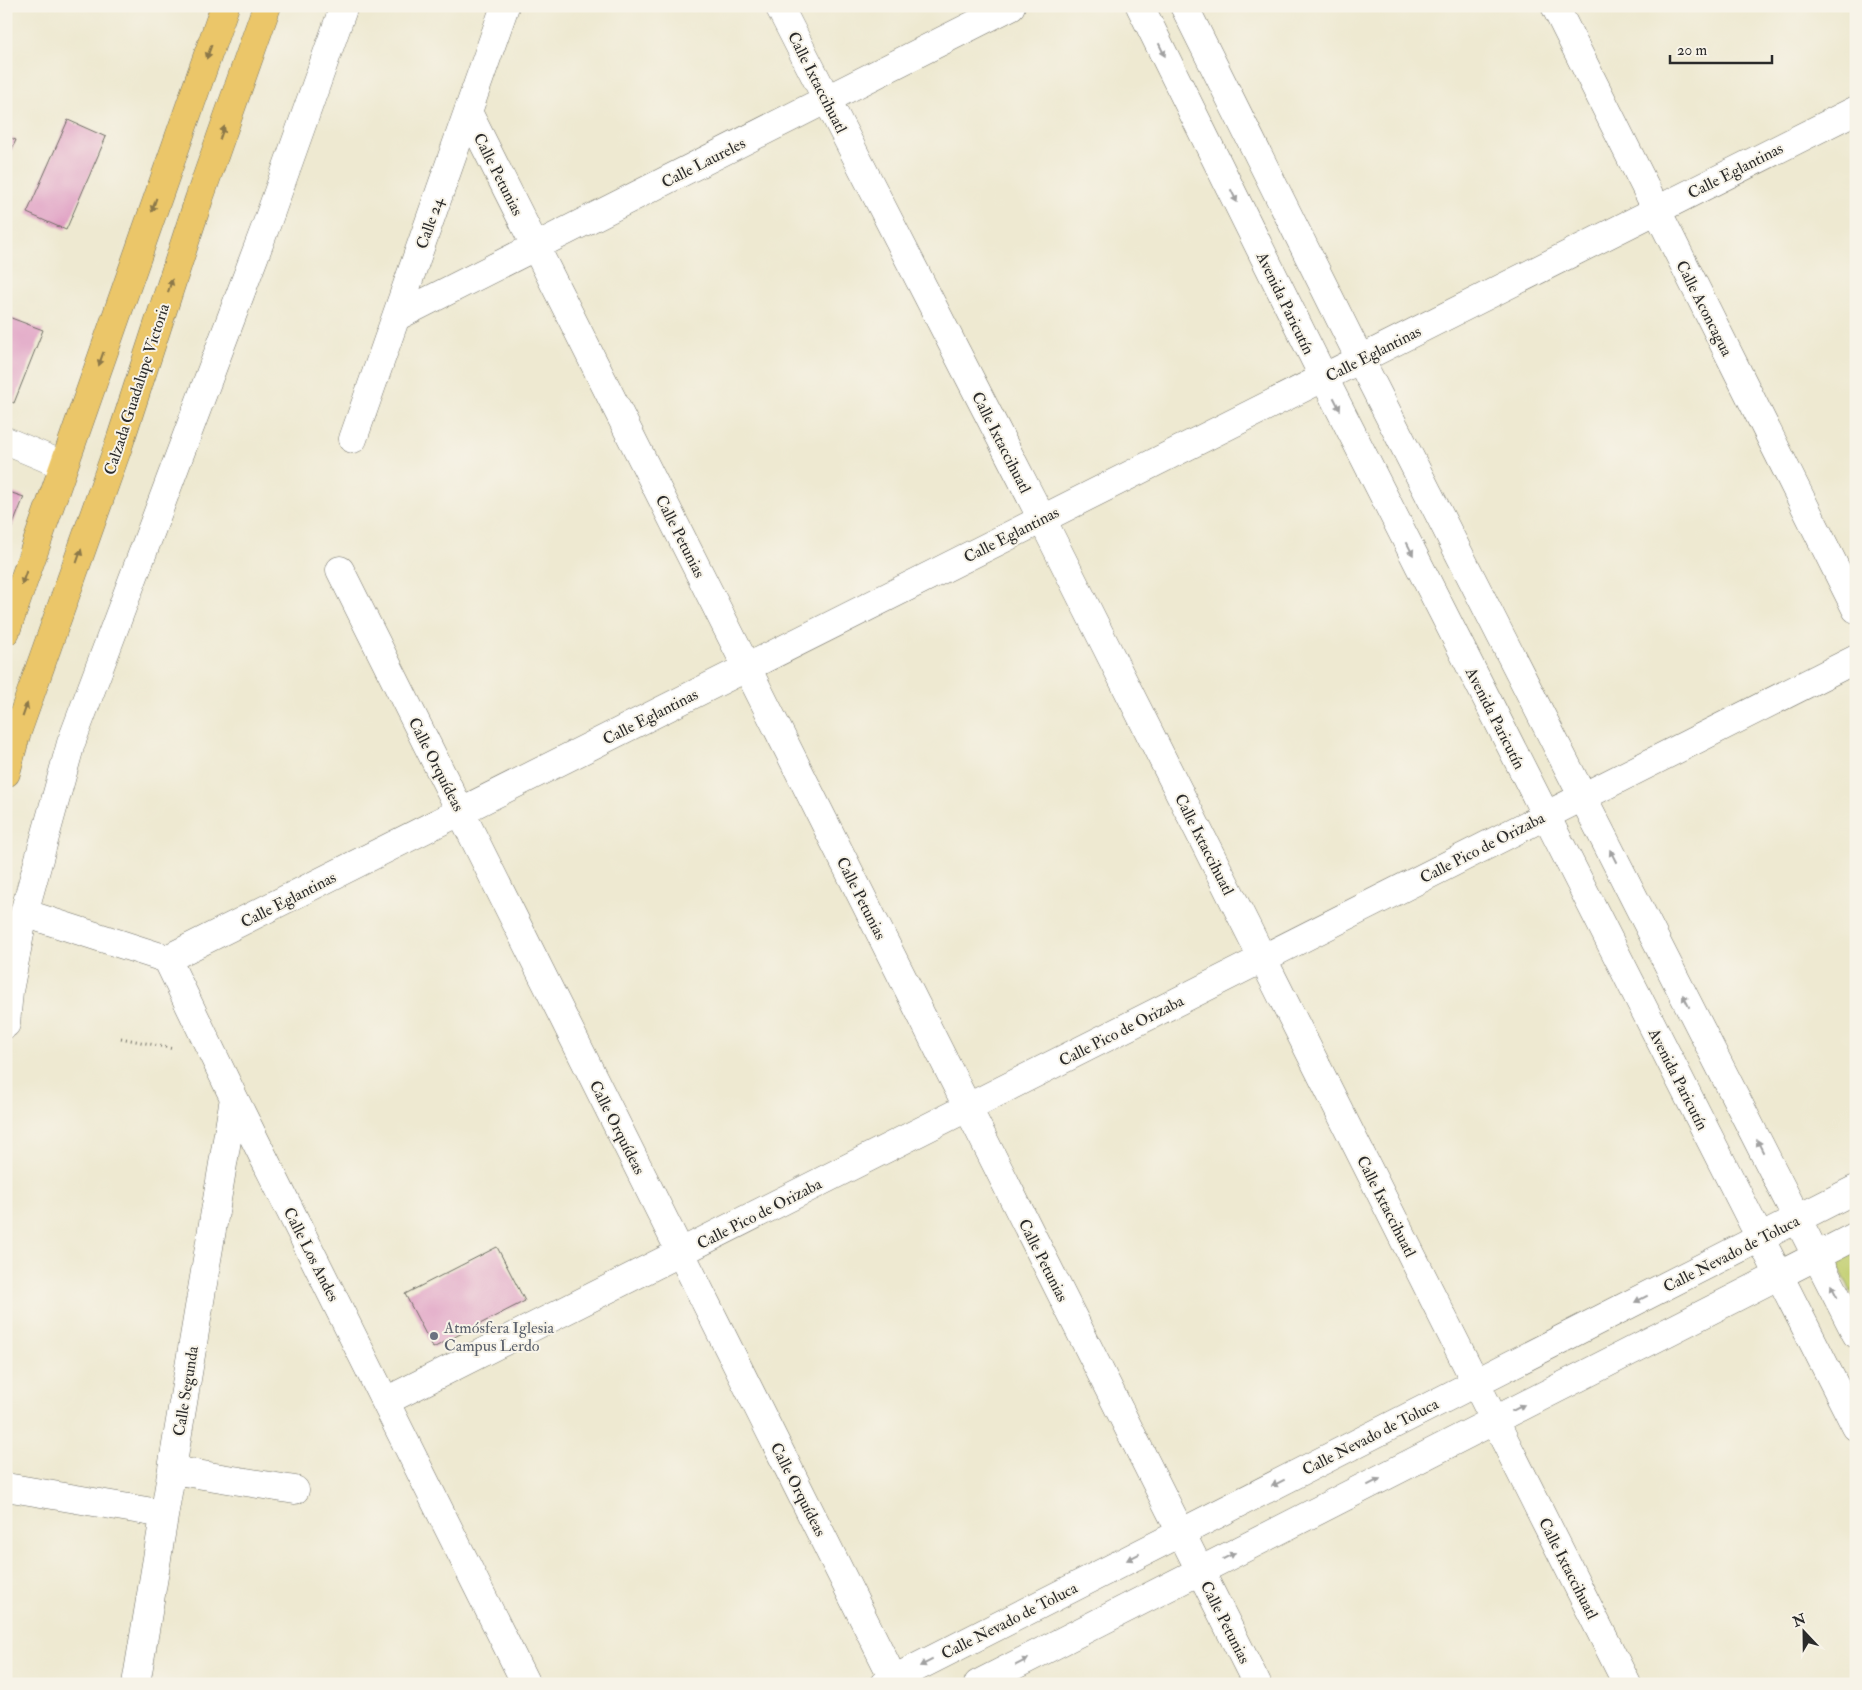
<svg xmlns="http://www.w3.org/2000/svg" width="1862" height="1690" viewBox="0 0 1862 1690" font-family="'IM FELL Double Pica',serif">
<style>
.green{fill:#c3cf71;stroke:#777d4e}
.building{fill:#df9cc2}
.lines{fill:none;stroke-linecap:round;stroke-linejoin:round}
.minor-casing{stroke:#6f6e65;stroke-width:29}
.major-casing{stroke:#6f6e65;stroke-width:29}
.path{stroke:#6f6e65;stroke-width:3;stroke-dasharray:1 4;stroke-linecap:butt}
.minor{stroke:#fff;stroke-width:28}
.major{stroke:#ebc669;stroke-width:28}
.oneway{fill:#a0a0a0}
.oneway2{fill:#8b784a}
.worship-dot{fill:#6b7280;stroke:#f7f3e8;stroke-width:2}
.labels{text-anchor:middle;stroke-width:4;stroke-linejoin:round;paint-order:stroke}
.street-label{font-size:16px;fill:#2b2b2b;stroke:#f7f3e8}
.worship-label{font-size:16px;fill:#5b616d;stroke:#f7f3e8;text-anchor:start}
</style>
<rect width="100%" height="100%" fill="#f7f3e8"/>
<filter id="ink" filterUnits="userSpaceOnUse"><feTurbulence type="fractalNoise" baseFrequency=".02" numOctaves="2"/><feDisplacementMap in="SourceGraphic" scale="10" xChannelSelector="R" yChannelSelector="G"/><feConvolveMatrix kernelMatrix="1 2 1 2 8 2 1 2 1" color-interpolation-filters="sRGB"/></filter>
<filter id="wash" filterUnits="userSpaceOnUse"><feTurbulence type="fractalNoise" baseFrequency=".0096" numOctaves="4" result="noise"/><feDisplacementMap in="SourceGraphic" scale="20" xChannelSelector="R" yChannelSelector="G"/><feGaussianBlur stdDeviation="1.12" result="paint"/><feColorMatrix in="noise" values="0 0 0 0 0 0 0 0 0 0 0 0 0 0 0 0 0 1.4 0 .05"/><feComposite in="paint" operator="in"/></filter>
<g filter="url(#wash)">
<rect width="100%" height="100%" fill="#eee9d1"/>
<!-- green -->
<path class="green" d="M1856,1244V1301L1833,1256Z"/>
<g id="blocks">
<!-- building -->
<path class="building" d="M68,120L106,137L66,230L27,213Z
M6,136L16,140L6,162Z
M6,316L43,330L14,403L6,400Z
M6,491L24,497L6,542Z
M497,1247L525,1301L433,1348L405,1294Z"/>
</g>
</g>
<g filter="url(#ink)">
<use href="#blocks" fill-opacity="0" stroke="#6f6e65" stroke-width="1"/>
<g class="lines">
<!-- minor casing -->
<g class="minor-casing">
<path id="minor" d="M779,6L1042,519L1627,1684
M1140,6L1324,378L1856,1427
M1184,6L1360,359L1856,1334
M1555,6L1856,609
M468,112L1257,1684
M396,317L1011,6
M353,439L505,6
M6,441L63,465
M340,570L896,1684
M24,913L167,959L234,1098L526,1684
M167,959L1856,110
M6,1024L9,991L24,913L71,743L267,223L344,6
M386,1401L1856,659
M172,1470L295,1490
M6,1487L164,1514
M136,1684L234,1098
M884,1684L1856,1189
M978,1684L1856,1236"/>
</g>
<!-- major casing -->
<g class="major-casing">
<path id="major" d="M6,631L225,6
M6,773L16,735L118,447L199,199L267,6"/>
</g>
<!-- path -->
<path class="path" d="M121,1038L174,1049"/>
<!-- minor -->
<use href="#minor" class="minor"/>
<!-- major -->
<use href="#major" class="major"/>
</g>
<!-- one-way arrows -->
<defs><path id="oneway-solid" d="M-6-.8H1V-3.2L6.5 0L1 3.2V.8H-6Z" transform="scale(1.25)"/></defs>
<g class="oneway">
<use href="#oneway-solid" transform="translate(1162 50) rotate(64)"/>
<use href="#oneway-solid" transform="translate(1234 196) rotate(64)"/>
<use href="#oneway-solid" transform="translate(1337 404) rotate(63)"/>
<use href="#oneway-solid" transform="translate(1410 549) rotate(63)"/>
<use href="#oneway-solid" transform="translate(1613 856) rotate(-117)"/>
<use href="#oneway-solid" transform="translate(1686 1001) rotate(-117)"/>
<use href="#oneway-solid" transform="translate(1760 1146) rotate(-117)"/>
<use href="#oneway-solid" transform="translate(1834 1291) rotate(-117)"/>
<use href="#oneway-solid" transform="translate(1641 1299) rotate(153)"/>
<use href="#oneway-solid" transform="translate(1518 1408) rotate(-27)"/>
<use href="#oneway-solid" transform="translate(1374 1482) rotate(-27)"/>
<use href="#oneway-solid" transform="translate(1278 1483) rotate(153)"/>
<use href="#oneway-solid" transform="translate(1229 1556) rotate(-27)"/>
<use href="#oneway-solid" transform="translate(1133 1557) rotate(153)"/>
<use href="#oneway-solid" transform="translate(1022 1662) rotate(-27)"/>
<use href="#oneway-solid" transform="translate(926 1663) rotate(153)"/>
</g>
<g class="oneway2">
<use href="#oneway-solid" transform="translate(209 52) rotate(110)"/>
<use href="#oneway-solid" transform="translate(222 133) rotate(-70)"/>
<use href="#oneway-solid" transform="translate(154 205) rotate(109)"/>
<use href="#oneway-solid" transform="translate(170 286) rotate(-72)"/>
<use href="#oneway-solid" transform="translate(101 359) rotate(109)"/>
<use href="#oneway-solid" transform="translate(79 556) rotate(-71)"/>
<use href="#oneway-solid" transform="translate(24 578) rotate(109)"/>
<use href="#oneway-solid" transform="translate(25 710) rotate(-71)"/>
</g>
</g>
<!-- markers -->
<circle class="worship-dot" cx="434" cy="1336" r="5"/>
<g class="labels">
<!-- street labels -->
<g class="street-label">
<text transform="translate(818 82) rotate(63)" y="6">Calle Ixtaccihuatl</text>
<text transform="translate(703 162) rotate(-27)" y="6">Calle Laureles</text>
<text transform="translate(1735 170) rotate(-27)" y="6">Calle Eglantinas</text>
<text transform="translate(499 174) rotate(63)" y="6">Calle Petunias</text>
<text transform="translate(429 223) rotate(-71)" y="6">Calle 24</text>
<text transform="translate(1286 303) rotate(64)" y="6">Avenida Paricutín</text>
<text transform="translate(1705 308) rotate(63)" y="6">Calle Aconcagua</text>
<text transform="translate(1373 353) rotate(-27)" y="6">Calle Eglantinas</text>
<text transform="translate(136 389) rotate(-72)" y="6">Calzada Guadalupe Victoria</text>
<text transform="translate(1002 442) rotate(63)" y="6">Calle Ixtaccihuatl</text>
<text transform="translate(1011 534) rotate(-27)" y="6">Calle Eglantinas</text>
<text transform="translate(681 536) rotate(63)" y="6">Calle Petunias</text>
<text transform="translate(650 716) rotate(-27)" y="6">Calle Eglantinas</text>
<text transform="translate(1496 718) rotate(63)" y="6">Avenida Paricutín</text>
<text transform="translate(437 764) rotate(63)" y="6">Calle Orquídeas</text>
<text transform="translate(1205 844) rotate(63)" y="6">Calle Ixtaccihuatl</text>
<text transform="translate(1482 847) rotate(-27)" y="6">Calle Pico de Orizaba</text>
<text transform="translate(862 898) rotate(63)" y="6">Calle Petunias</text>
<text transform="translate(288 899) rotate(-27)" y="6">Calle Eglantinas</text>
<text transform="translate(1121 1030) rotate(-27)" y="6">Calle Pico de Orizaba</text>
<text transform="translate(1679 1079) rotate(63)" y="6">Avenida Paricutín</text>
<text transform="translate(618 1127) rotate(63)" y="6">Calle Orquídeas</text>
<text transform="translate(1387 1206) rotate(63)" y="6">Calle Ixtaccihuatl</text>
<text transform="translate(759 1213) rotate(-27)" y="6">Calle Pico de Orizaba</text>
<text transform="translate(1731 1253) rotate(-27)" y="6">Calle Nevado de Toluca</text>
<text transform="translate(312 1254) rotate(63)" y="6">Calle Los Andes</text>
<text transform="translate(1044 1260) rotate(63)" y="6">Calle Petunias</text>
<text transform="translate(185 1391) rotate(-81)" y="6">Calle Segunda</text>
<text transform="translate(1370 1436) rotate(-27)" y="6">Calle Nevado de Toluca</text>
<text transform="translate(799 1489) rotate(63)" y="6">Calle Orquídeas</text>
<text transform="translate(1569 1568) rotate(63)" y="6">Calle Ixtaccihuatl</text>
<text transform="translate(1009 1620) rotate(-27)" y="6">Calle Nevado de Toluca</text>
<text transform="translate(1226 1622) rotate(63)" y="6">Calle Petunias</text>
</g>
<!-- worship labels -->
<g class="worship-label">
<text x="444" y="1333">Atmósfera Iglesia<tspan x="444" dy="18">Campus Lerdo</tspan></text>
</g>
</g>
<!-- margin -->
<rect width="1862" height="1690" fill="none" stroke="#f7f3e8" stroke-width="25"/>
<!-- north arrow -->
<g transform="translate(1804 1632) rotate(338)" stroke="#f7f3e8" stroke-width="4" paint-order="stroke">
<path d="M0-4L9 19L0 12L-9 19Z" fill="#2b2b2b"/>
<text y="-8" font-size="14" font-weight="bold" text-anchor="middle" fill="#2b2b2b">N</text>
</g>
<!-- scale -->
<path d="M1670 55v8h102v-8" fill="none" stroke="#2b2b2b" stroke-width="2.5"/>
<text x="1677" y="55" font-size="15" fill="#2b2b2b" stroke="#f7f3e8" stroke-width="4" paint-order="stroke">20 m</text>
</svg>
